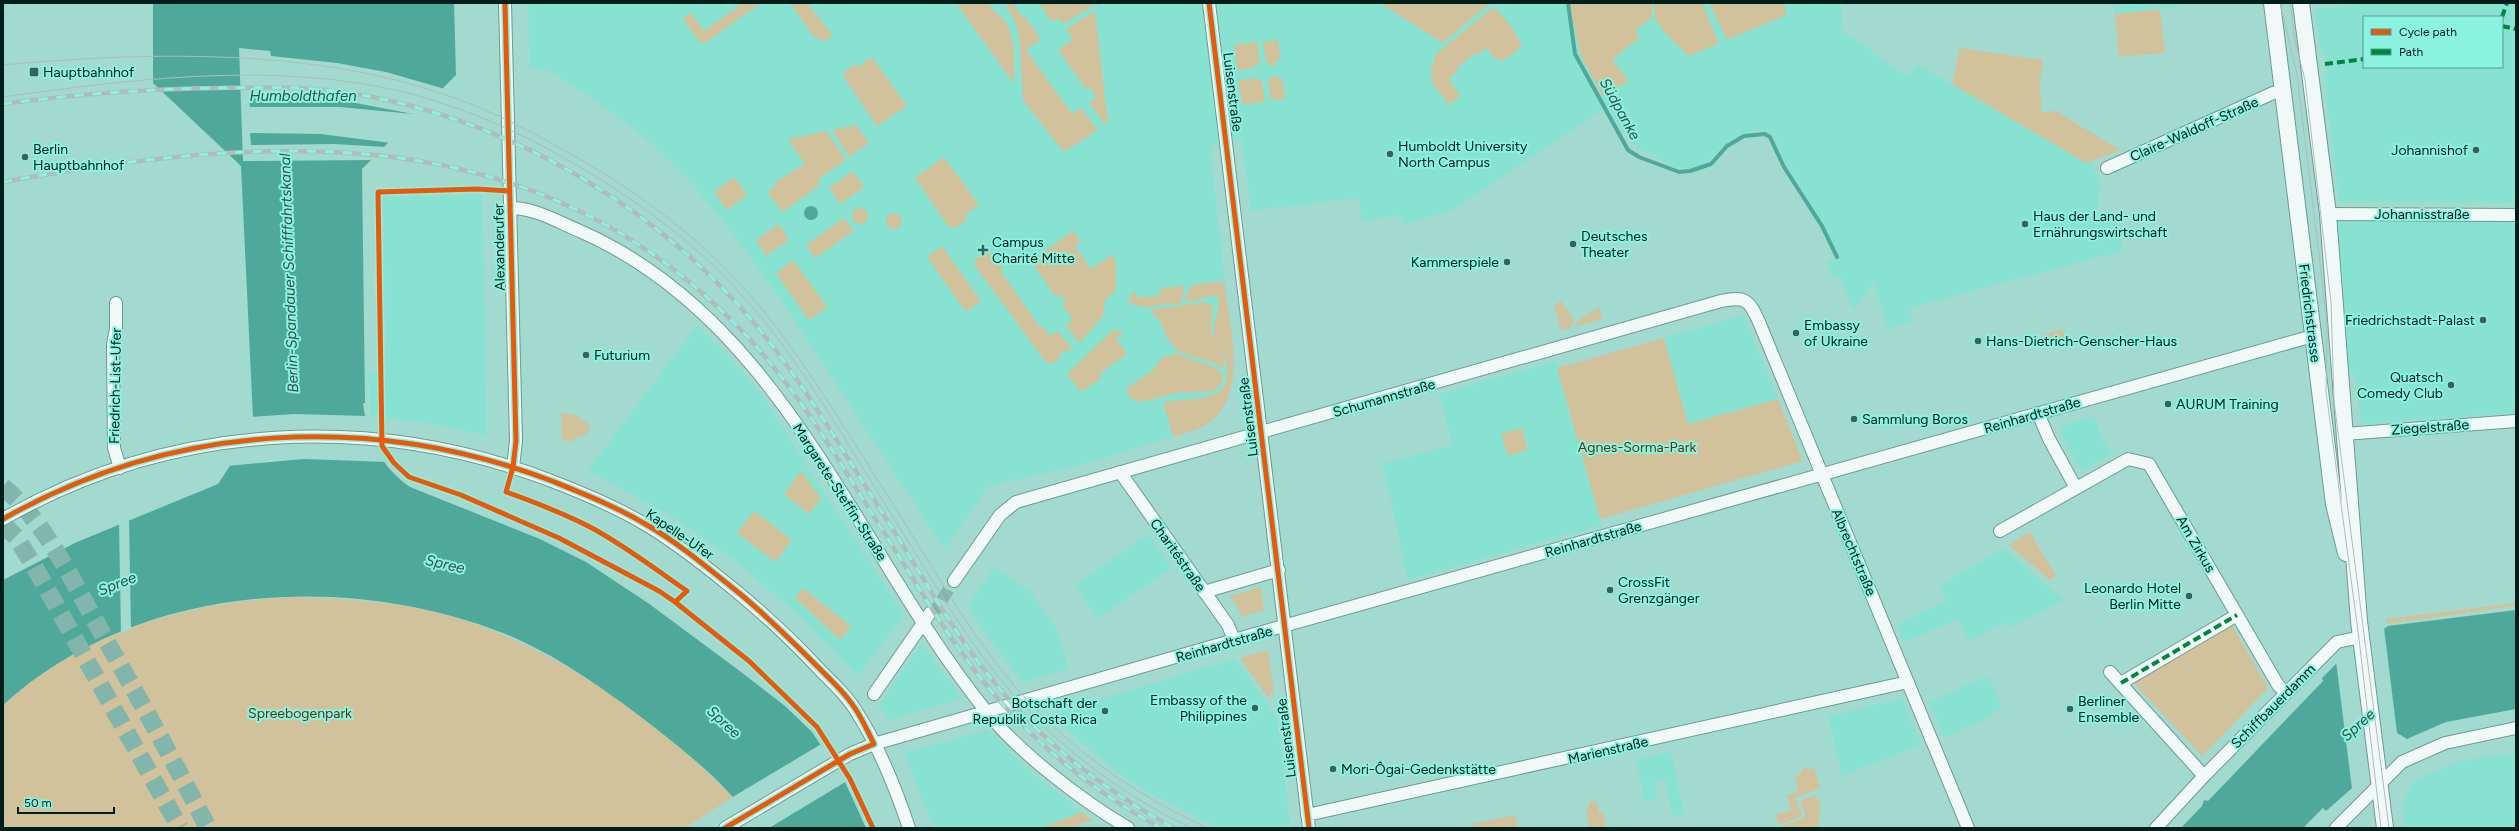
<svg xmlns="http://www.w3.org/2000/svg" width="2519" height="831" viewBox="0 0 2519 831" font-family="Figtree,sans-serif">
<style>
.built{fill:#88e2d1;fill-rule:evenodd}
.green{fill:#d2c29b}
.water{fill:#4ea99a}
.pier{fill:#a2dacf;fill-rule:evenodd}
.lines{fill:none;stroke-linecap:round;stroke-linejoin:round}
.stream{stroke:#4ea99a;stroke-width:4}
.minor-tunnel{stroke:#82b5ab;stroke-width:12;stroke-dasharray:12 6;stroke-linecap:butt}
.highway-tunnel{stroke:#82b5ab;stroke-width:18;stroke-dasharray:18 9;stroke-linecap:butt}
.minor-casing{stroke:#6b9b93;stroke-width:14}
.major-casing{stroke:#6b9b93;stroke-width:18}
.minor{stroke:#f1f9f8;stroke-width:12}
.major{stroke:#f1f9f8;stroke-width:16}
.tram{stroke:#aebdba;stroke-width:1}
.rail-casing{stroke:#aebdba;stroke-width:4.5}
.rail{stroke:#8af2de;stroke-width:3;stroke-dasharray:9;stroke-linecap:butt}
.quiet{stroke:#00873e;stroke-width:4;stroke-dasharray:8 4;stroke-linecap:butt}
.cycleway-casing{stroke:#8af2de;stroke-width:8}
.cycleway{stroke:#e8590c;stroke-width:5}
.poi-dot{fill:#396059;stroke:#8af2de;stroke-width:1.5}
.labels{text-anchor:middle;stroke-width:4;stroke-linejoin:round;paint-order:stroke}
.poi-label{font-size:14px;fill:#001f1a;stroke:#8af2de;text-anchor:start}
.street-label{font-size:14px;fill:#001f1a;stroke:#8af2de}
.park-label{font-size:14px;fill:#5e350f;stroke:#8af2de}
.water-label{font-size:15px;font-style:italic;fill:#31504a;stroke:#8af2de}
</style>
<rect width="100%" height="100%" fill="#a2dacf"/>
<!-- built -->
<path class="built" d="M528,3H1841L1842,30L1907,77L1917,64L2086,163L2090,162L2100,182L2097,212L2120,227L2122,251L1909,308L1912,321L1888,329L1874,282L1853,310L1839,276L1833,278L1827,262L1837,257L1801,187L1785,164L1773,135L1756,129L1728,142L1711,159L1696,168H1675L1635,146L1606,107L1453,210L1404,224L1399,215L1362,221L1359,198L1251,211L1242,139L1227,142L1210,147L1234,368L1232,386L1223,406L1211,421L1198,429L1078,466L990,485L945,549L773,288L721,218L681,172L635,129L551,71L530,69Z
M2114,3H2179L2180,7L2115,14Z
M2349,3H2516V203L2339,202L2324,75L2327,74L2324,53H2321L2315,9L2347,5ZM2364,17H2502V67H2364Z
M482,195L486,435L410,420L370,416L369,373H386L383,197Z
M2342,220H2516V413L2376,423L2370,425L2361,423L2355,377L2349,372L2339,295L2344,289L2336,223Z
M1744,315L1778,399L1688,425L1664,338Z
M697,325L736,364L760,393L904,615L858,676L796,612L733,559L675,518L588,470Z
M1556,361L1602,525L1408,580L1383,464L1452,445L1439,394Z
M2094,416L2102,440L2113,453L2082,471L2060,433L2064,425Z
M1148,534L1172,568L1098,618L1075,585Z
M2003,548L2064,600L2011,627L2008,621L1969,641L1958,619L1904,642L1897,625L1946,600L1940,586Z
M994,567L1030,591L1058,632L1068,669L1023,682L991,641L968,606Z
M922,643L962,699L888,720L879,705Z
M1235,659L1277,717L1291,828H1221L1206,822L1144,790L1117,772L1049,714Z
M1987,676L2003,707L1982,721L1944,737L1929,702Z
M1902,699L1921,745L1842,776L1828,716Z
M988,730L1031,772L1082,812L1041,828H934L904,753Z
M1671,751L1684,814L1673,817L1665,780H1655L1656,785H1654L1657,800L1645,802L1636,759Z
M2513,751H2516V828H2405L2403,805L2410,786L2418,779L2457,762L2503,753L2504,756L2514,755Z"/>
<!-- green -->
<path class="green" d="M743,3H761L705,43L699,42L683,19L691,13L704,31Z
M790,3H807L833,35L825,41L814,37Z
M956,3H988C993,11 1004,18 1007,24C1016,41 1014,65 1014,84Z
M1007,3H1013L1022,16L1024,15L1041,39L1026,50L1072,114L1081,108L1098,130L1064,152L1023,100L1019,36L1015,21L1005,4Z
M1039,3H1094V5L1063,24L1058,18L1052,22Z
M1380,3H1490L1443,43Z
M1569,3H1652V17L1635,31L1640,37L1612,60L1629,81L1602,96L1581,56Z
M1654,3H1702L1719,43L1689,56L1666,34L1655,18Z
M1709,3H1784L1786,15L1727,40Z
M1493,7L1510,24L1522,46L1502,62L1499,58L1496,60L1487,48L1477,55L1475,53L1456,69L1458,71L1449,79L1460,96L1449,105L1432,83L1431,69L1436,54Z
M2160,9L2165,53L2119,57L2115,14Z
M1095,11L1108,123L1105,124L1089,102L1097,97L1089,87L1086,89L1058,50L1073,39L1066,29Z
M1278,40L1281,60L1275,61L1276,66H1270V63H1266L1263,42Z
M1257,42L1260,63L1255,64V68L1237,70L1234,45Z
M1960,48L2043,60L2040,81L2041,112L2056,111L2120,150L2086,163L1952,84Z
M872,57L907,106L877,126L843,76L845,72L855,64L858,67Z
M1277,75V79L1282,78L1285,99L1271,100L1268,79Z
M1256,78L1257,80H1262L1265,102L1242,104L1238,80Z
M856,125L869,143L849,157L832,130Z
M826,131L846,160L817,180L820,185L783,212L767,192L776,186L774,183L805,164L788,139Z
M944,157L979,205L965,215L967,220L955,228L948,226L915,178Z
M853,171L864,187L840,204L829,188Z
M734,177L747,195L727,210L714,192Z
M852 216a8 8 0 1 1 16 0a8 8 0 1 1-16 0Z
M886 221a8 8 0 1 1 16 0a8 8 0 1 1-16 0Z
M844,218L854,231L815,258L806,245Z
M779,224L789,240L766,256L756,240Z
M1073,231L1081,241L1075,246L1091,269L1113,254L1116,264V290L1105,300L1103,316L1079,343L1066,325L1073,320L1062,304L1066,301L1061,294L1056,297L1034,266L1039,263L1035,258Z
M942,246L981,301L966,312L927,257Z
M988,250L1003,270L1001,272L1040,327L1042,326L1050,336L1057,331L1073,349L1061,353L1057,362L1049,363L1045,361L975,266V259Z
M793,260L827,307L809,320L776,273Z
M1224,281C1229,322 1249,393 1210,422C1199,430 1185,433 1173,437L1163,403C1183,396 1214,404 1225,384C1233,353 1216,353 1214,331C1213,320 1221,308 1218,297L1209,295L1201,299L1186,302V294L1194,284Z
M1185,286L1181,303L1143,307L1131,304L1128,302L1133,292L1136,291L1137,298L1161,295L1160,288Z
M1561,301L1574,321L1570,328L1561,330L1554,305Z
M1204,302L1213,306L1211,330L1224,358V369L1209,361L1189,356L1176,349L1167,338L1160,321L1149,310Z
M1599,307L1602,319L1574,327L1577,321Z
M1114,329L1123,333L1116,339L1127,354L1099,374L1102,378L1081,392L1067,374Z
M2062,329L2065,337L2047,342L2043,331L2046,334Z
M1664,338L1688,424L1778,399L1803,461L1600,519L1557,368Z
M1177,352C1191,364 1211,360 1223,375L1222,383L1212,392C1200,392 1189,392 1177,393C1164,394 1128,414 1127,388L1152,371L1164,356H1171Z
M561,413C572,412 584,418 590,427L586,435L576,438L571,442L562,440Z
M1522,428L1528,450L1508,456L1501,434Z
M801,471L821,498L809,514L784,494Z
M754,511L792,540L775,562L737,533Z
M2030,532L2056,576L2050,580L2009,545Z
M1261,587L1264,610L1243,617L1230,596Z
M803,588L851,626L840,640L795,598Z
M302,597C342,599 383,601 423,609C543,636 646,711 733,797L685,828H3V705C87,629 192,600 302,597Z
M2516,603V606L2387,624L2386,619Z
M2232,625L2268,688L2202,756L2133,682Z
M1268,650L1274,693L1268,697L1240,658Z
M1807,767L1808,770L1814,768L1820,788L1795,798L1802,816L1779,825L1775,815L1791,810L1787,795L1798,792L1795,777L1801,774L1803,768Z
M1815,795L1820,804L1819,828H1778L1806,817L1800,801Z
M1591,801H1595L1599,806L1598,811L1604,814L1605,826L1603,828H1588L1587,809Z
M1082,812L1092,820L1071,828H1041Z
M1515,815L1518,828H1473L1472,824Z"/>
<!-- water -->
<path class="water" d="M153,3H454L456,75L362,169L365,403H363C367,438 381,467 410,487L540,539L586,562L648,603L737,669L785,706L812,732L845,782L866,828H753C746,818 740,805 732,796C707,768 674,743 645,720C601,687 555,654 503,633C341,570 135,585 3,705V580L77,542L218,484L241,449L253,418L241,166L153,83Z
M804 213a7 7 0 1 1 14 0a7 7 0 1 1-14 0Z
M2516,610V709L2446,722L2409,738L2326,811L2323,808L2305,826L2306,828H2181L2202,806L2204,800L2208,801L2323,681L2322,678L2336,664L2388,626Z"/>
<!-- pier -->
<path class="pier" d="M239,48L270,51L271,56L337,63L386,72L445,89L391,143L321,134L250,133L251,145L334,144L387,147L373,160L243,161ZM249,96H293L340,100L413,114L340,107H250Z
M294,414L367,416L373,441L388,462L304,459L227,466L239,448L251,417Z
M129,519L131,629L121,634L119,523Z
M2384,628L2397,733L2409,740L2352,789L2336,661Z
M823,743L847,781L769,828H751L731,798Z"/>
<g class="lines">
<!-- stream -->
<path class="stream" d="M1568,3L1575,54L1628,150L1639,157L1679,172L1690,171L1711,164L1727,146L1744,136L1765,134L1770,137L1784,167L1822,226L1837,257"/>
<!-- minor-tunnel -->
<path class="minor-tunnel" d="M930,613L937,608L954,581"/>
<!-- highway-tunnel -->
<path class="highway-tunnel" d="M3,487C45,521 72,580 98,626C136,693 173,759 208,828
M3,524L16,537L34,566L180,828"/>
<!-- minor casing -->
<g class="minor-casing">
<path id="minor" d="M505,3L516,441L513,467
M1209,3L1309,828
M2107,168L2273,93L2283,92
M510,208C536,208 558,222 582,232C784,322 856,550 986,711C1019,753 1083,801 1128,828
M2328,214L2516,215
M116,303V329L113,344L114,448L120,468
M2038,413L2049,439L2076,488
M2344,434L2516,421
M1120,472L1228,625L1234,640
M3,519C171,423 370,412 549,480C583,493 617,507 648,526C679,545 708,568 736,591C765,615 793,641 819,669C833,683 848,697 858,714C880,749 896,789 909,828
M2000,531L2128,459L2149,464L2278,685L2286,693
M954,581L1000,515L1016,502L1721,301C1746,296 1749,300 1759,322L1968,828
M1204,592L1279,570
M2110,672L2204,776
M2121,683L2237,615
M874,694L930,613
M1307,815L1908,682
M725,828L850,754L874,744L1255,634L2313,336
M2156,828L2204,776L2337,642L2361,637
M2336,828L2402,762L2445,743L2516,728"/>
</g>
<!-- major casing -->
<g class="major-casing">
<path id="major" d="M2272,3L2334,504L2346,553
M2301,3L2328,214L2359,621L2385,828"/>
</g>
<!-- minor -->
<use href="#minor" class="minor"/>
<!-- major -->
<use href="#major" class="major"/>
<!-- tram -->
<path class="tram" d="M2280,3L2297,75L2319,255L2327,324L2326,391L2359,639L2381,828
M2290,3L2295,41L2305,80L2331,302L2334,401L2389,828
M3,65C140,52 305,48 437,92C489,108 536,134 583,161C643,196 698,237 745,289C802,354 846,431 893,504C931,564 966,628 1012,683C1065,746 1133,794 1208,828
M3,97C126,80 257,63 381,87C455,102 525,133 590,173C644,206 695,244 738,291C801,359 847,444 896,522C930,575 961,632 1001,680C1052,743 1119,793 1191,828"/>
<!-- rail casing -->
<g class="rail-casing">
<path id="rail" d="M3,104C75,94 147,89 219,88C267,87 314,86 361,95C510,121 657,207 754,323C802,380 840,447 880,509C915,563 946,621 986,672C1037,738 1101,789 1174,828
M3,182C275,133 537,116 744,333C795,387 835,454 874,517C912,575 947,639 992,692C1039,747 1097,794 1161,828"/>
</g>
<!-- rail -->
<use href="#rail" class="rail"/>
<!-- quiet -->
<path class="quiet" d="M2502,17L2507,3
M2502,26L2516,29
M2325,64L2364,59
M2121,683L2237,615"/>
<!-- cycleway casing -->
<g class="cycleway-casing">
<path id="cycleway" d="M505,3L516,441L513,467L506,492C534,502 563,513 590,527C624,545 655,569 687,591L675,602
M1209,3L1309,828
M509,191L477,189L378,192L382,446L394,463L409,477L461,495L559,538L659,591L675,602L749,661L817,727L850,779L873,828
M3,519C172,423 371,412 552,481C584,494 617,507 647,525C680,544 709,569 739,593C767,616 793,642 819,668C833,682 848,696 858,713C864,723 869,734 874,744L850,754L725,828"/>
</g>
<!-- cycleway -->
<use href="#cycleway" class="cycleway"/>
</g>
<!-- markers -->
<g class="poi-dot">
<rect x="29" y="67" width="10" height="10" rx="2"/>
<circle cx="2476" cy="150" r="4"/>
<circle cx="1390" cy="154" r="4"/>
<circle cx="25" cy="157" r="4"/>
<circle cx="2025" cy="224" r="4"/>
<circle cx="1573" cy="244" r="4"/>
<path d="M981 244h4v4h4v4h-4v4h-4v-4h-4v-4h4z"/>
<circle cx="1507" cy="262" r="4"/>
<circle cx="2483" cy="320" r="4"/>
<circle cx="1796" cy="333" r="4"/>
<circle cx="1978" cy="341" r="4"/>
<circle cx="586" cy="355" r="4"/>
<circle cx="2451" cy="385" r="4"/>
<circle cx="2168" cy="404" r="4"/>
<circle cx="1854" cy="419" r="4"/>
<circle cx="1610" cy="590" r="4"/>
<circle cx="2189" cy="596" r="4"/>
<circle cx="1255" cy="708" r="4"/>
<circle cx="2070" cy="709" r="4"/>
<circle cx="1105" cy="711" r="4"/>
<circle cx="1333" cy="769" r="4"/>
</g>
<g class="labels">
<!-- poi labels -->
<g class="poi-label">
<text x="43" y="77">Hauptbahnhof</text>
<text x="1398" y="151">Humboldt University<tspan x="1398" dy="16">North Campus</tspan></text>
<text x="33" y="154">Berlin<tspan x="33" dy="16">Hauptbahnhof</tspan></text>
<text x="2468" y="155" text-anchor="end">Johannishof</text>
<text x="2033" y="221">Haus der Land- und<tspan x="2033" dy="16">Ernährungswirtschaft</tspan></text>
<text x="1581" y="241">Deutsches<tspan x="1581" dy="16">Theater</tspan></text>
<text x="992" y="247">Campus<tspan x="992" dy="16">Charité Mitte</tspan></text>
<text x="1499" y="267" text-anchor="end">Kammerspiele</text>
<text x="2475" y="325" text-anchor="end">Friedrichstadt-Palast</text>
<text x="1804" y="330">Embassy<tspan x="1804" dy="16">of Ukraine</tspan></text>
<text x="1986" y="346">Hans-Dietrich-Genscher-Haus</text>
<text x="594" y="360">Futurium</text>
<text x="2443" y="382" text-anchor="end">Quatsch<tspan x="2443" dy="16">Comedy Club</tspan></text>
<text x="2176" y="409">AURUM Training</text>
<text x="1862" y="424">Sammlung Boros</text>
<text x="1618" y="587">CrossFit<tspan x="1618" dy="16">Grenzgänger</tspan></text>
<text x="2181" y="593" text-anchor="end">Leonardo Hotel<tspan x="2181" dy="16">Berlin Mitte</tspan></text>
<text x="1247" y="705" text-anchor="end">Embassy of the<tspan x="1247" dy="16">Philippines</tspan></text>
<text x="2078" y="706">Berliner<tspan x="2078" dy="16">Ensemble</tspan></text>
<text x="1097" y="708" text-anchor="end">Botschaft der<tspan x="1097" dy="16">Republik Costa Rica</tspan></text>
<text x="1341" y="774">Mori-Ôgai-Gedenkstätte</text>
</g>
<!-- street labels -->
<g class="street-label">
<text transform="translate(1233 92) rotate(83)" y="5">Luisenstraße</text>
<text transform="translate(2194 129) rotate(-24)" y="5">Claire-Waldoff-Straße</text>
<text x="2422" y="219">Johannisstraße</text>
<text transform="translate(499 247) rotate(-91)" y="5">Alexanderufer</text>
<text transform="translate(2310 313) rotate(83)" y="5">Friedrichstrasse</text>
<text transform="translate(115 386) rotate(-89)" y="5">Friedrich-List-Ufer</text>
<text transform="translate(1384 398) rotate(-16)" y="5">Schumannstraße</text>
<text transform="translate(2032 415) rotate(-16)" y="5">Reinhardtstraße</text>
<text transform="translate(1248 417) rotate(-97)" y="5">Luisenstraße</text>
<text transform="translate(2430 427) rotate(-4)" y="5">Ziegelstraße</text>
<text transform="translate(840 492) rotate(57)" y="5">Margarete-Steffin-Straße</text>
<text transform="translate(680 534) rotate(34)" y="5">Kapelle-Ufer</text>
<text transform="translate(1593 539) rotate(-16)" y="5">Reinhardtstraße</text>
<text transform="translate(2196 544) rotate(60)" y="5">Am Zirkus</text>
<text transform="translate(1854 552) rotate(67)" y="5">Albrechtstraße</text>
<text transform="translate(1178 555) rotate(55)" y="5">Charitéstraße</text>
<text transform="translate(1224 644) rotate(-16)" y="5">Reinhardtstraße</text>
<text transform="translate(2273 706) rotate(-45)" y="5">Schiffbauerdamm</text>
<text transform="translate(1286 738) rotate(-97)" y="5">Luisenstraße</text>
<text transform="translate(1608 750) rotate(-13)" y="5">Marienstraße</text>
</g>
<!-- park labels -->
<g class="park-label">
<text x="1637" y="452">Agnes-Sorma-Park</text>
<text x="300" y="718">Spreebogenpark</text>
</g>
<!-- water labels -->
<g class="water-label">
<text x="303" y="101">Humboldthafen</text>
<text transform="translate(1620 109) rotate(61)" y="5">Südpanke</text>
<text transform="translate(289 273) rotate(-92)" y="5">Berlin-Spandauer Schifffahrtskanal</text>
<text transform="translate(445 564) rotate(13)" y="5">Spree</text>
<text transform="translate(117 584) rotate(-22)" y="5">Spree</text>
<text transform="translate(724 722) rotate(43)" y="5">Spree</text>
<text transform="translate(2358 725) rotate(-42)" y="5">Spree</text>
</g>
</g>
<!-- border -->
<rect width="2519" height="831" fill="none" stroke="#001f1a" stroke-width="8"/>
<!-- legend -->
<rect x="2363" y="16" width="140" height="52" fill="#8af2de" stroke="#539e90"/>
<rect x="2371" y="29" width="20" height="6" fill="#e8590c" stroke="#539e90"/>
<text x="2399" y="36" font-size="12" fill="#001f1a">Cycle path</text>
<rect x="2371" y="49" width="20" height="6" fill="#00873e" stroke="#539e90"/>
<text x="2399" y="56" font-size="12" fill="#001f1a">Path</text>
<!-- scale -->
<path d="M18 807v6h96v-6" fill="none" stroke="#001f1a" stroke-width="2"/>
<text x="24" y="807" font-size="12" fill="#001f1a" stroke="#8af2de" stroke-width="3" paint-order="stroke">50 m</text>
</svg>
